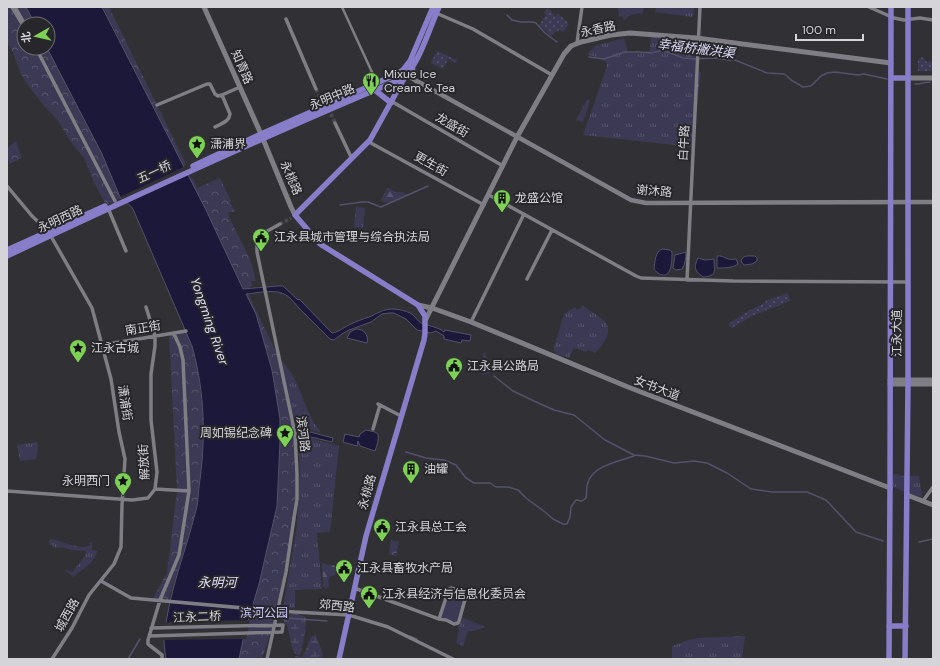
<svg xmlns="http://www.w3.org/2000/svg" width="940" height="666" viewBox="0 0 940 666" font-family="'DM Sans','Noto Sans SC',sans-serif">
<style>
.grass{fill:url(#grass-tufts)}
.forest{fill:url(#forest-firs)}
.wetland{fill:url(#wetland-marsh)}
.park{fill:url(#park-crowns)}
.garden{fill:url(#garden-dots)}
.pitch{fill:#3b3953}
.water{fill:#1c183a;stroke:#54516a}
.pier{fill:#313135}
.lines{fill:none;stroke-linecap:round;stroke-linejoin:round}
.stream{stroke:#54516a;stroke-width:1.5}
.minor-tunnel{stroke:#4a4a4e;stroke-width:3.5;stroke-dasharray:3.5 2;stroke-linecap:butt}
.pedestrian{stroke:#7e7e84;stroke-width:2.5}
.minor{stroke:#7e7e84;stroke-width:3.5}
.tertiary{stroke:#7e7e84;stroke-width:4.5}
.secondary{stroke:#7e7e84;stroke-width:5}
.primary{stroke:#877dc8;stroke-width:5.5}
.labels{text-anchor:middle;stroke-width:4;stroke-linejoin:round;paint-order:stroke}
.street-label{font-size:12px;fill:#d5d5d9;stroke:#27272b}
.poi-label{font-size:12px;fill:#d5d5d9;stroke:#27272b;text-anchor:start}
.park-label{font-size:12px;fill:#c9c7fc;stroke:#27272b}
.water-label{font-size:13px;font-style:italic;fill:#deddf8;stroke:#27272b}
</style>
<defs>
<pattern id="grass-tufts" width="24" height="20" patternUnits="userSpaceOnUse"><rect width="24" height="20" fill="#3b3953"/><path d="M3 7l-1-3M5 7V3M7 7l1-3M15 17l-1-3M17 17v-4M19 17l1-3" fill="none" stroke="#56556b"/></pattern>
<pattern id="forest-firs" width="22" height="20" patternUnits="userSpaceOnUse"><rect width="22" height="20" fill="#3b3953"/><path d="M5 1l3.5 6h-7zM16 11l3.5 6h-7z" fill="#56556b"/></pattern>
<pattern id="wetland-marsh" width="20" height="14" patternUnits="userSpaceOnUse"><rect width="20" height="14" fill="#3b3953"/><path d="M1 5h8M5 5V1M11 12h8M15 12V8" fill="none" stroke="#56556b"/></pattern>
<pattern id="park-crowns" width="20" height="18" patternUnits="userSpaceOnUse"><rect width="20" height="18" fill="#3b3953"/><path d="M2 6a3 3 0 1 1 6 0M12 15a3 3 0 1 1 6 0" fill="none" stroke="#56556b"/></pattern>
<pattern id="garden-dots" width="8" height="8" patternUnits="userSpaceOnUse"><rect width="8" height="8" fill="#3b3953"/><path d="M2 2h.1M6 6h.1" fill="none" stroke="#56556b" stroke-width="1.8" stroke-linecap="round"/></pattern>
</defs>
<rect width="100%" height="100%" fill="#313135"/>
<!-- grass -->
<path class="grass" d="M617,7H694L693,17L655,12L656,8L644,7L643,13L630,15L627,18L624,20L622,16L620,17Z
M651,35H662L660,48L695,55V71L701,72L693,147L583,135L607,66L606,62L601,59L587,54L595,46L624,38L628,53L645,52L650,50Z
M588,99L590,101L583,122L576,120L587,100Z
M356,207L365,208L363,228L354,227Z
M583,306C590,311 599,315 605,322C614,332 602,346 595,353L588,350L586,352L574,348L569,358L556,354V352L553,351L564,314L575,307L577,310Z
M279,359C297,373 301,398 311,417C313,423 318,427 321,433L298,425L291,412Z
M298,435L339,446L330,532L317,533L322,589L295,590V608H283L297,525L300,472Z
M37,442L38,449L36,459L20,461L17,445Z
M893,474L904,476H919L922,496L923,497L917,496L893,487Z
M50,539C62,540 77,550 89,546L90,542H92V550L98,551L91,563L73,577L65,570L66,569L70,572H72L85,556L86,551L71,550L62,547L56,548L51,545L49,542Z
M462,617L485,627C479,629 475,632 468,631L463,646L456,643L459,629L458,628Z
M745,636L742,659H672V646L688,640L698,638Z"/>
<!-- forest -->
<path class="forest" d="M387,188H389L396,192H402L408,195L388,203L383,202L381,200Z
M324,563L327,565H334C337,568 336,571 335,575C329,576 327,580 329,586L326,589L322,586L323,584L322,564Z"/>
<!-- wetland -->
<path class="wetland" d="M297,614C300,615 304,615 306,619C307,622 302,651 300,655C296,655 295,654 293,650L287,626L284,622L282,615Z
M316,635C318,645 324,649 322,659H296L295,656L302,657C307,651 307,642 312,636Z"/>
<!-- park -->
<path class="park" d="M7,7H26L35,24H24V48H47L102,154L122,198L106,205L94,182L84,158L70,141L57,119L45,107L30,88L21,74L12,50L7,44Z
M103,7H109L186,164L183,165Z
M16,141L22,158L10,164L7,157V148Z
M193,178L197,188L220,178L231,201L230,202L235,212H228L229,217L250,259L256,281H251L252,286L246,289L279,358L295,434L297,474L294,518L277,611L262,659H239L245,631L259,584L277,506L279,467L280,419L272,370L256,314L190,179Z
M186,331L192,346L196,360L200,386L203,414V445L201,476L196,513L168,601L152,600L167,573L177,490L169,334Z
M484,352C489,359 490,366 489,374H482C479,368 483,359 484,352Z
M391,540L399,542L396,556L389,554Z"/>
<!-- garden -->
<path class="garden" d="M548,8L555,16L558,14L561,16L569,24L563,32L559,30L557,32L556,31L551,36L539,25L546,15L544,13Z
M437,51L457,60L456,63L448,59L443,69L431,63Z
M922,57L927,62L933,61V71H918V60L920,58Z
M788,293L790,301L752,316L732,328L728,324L745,313L766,302L765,301Z"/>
<!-- pitch -->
<path class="pitch" d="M451,588L466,596L456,623L439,619Z"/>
<!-- water -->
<path class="water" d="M26,7H102L206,210L243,289L278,286H283L298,300L299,299L303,303L332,333C339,332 344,327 351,324C357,321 363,319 369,317C373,316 376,313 380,312C389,307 401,309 410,313C415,315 417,321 421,323C429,326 438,327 444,332L445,330L471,335L470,341L462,340L461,343L444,339V336L436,331L431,333L417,330L406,319L394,313H389L382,314L371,322L349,330L342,334L334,340L330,339L305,314C299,309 295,303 290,298C278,287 260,293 246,294L256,314L272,370L280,419V442L277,506L259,584L245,631L239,659H166C165,652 164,645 164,638C164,631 166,624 167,617C173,582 186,549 195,514C198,506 198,496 199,487C206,440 205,392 192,346L133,209C129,203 124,202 120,197L102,154L47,48H48V24H35Z
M662,249L670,250L672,252C672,257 672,262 671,266C669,277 661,278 654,269C655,262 655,252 662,249Z
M686,252C686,257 685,265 682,269L676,270L673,268L675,255Z
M717,256C725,255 725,261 736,259L738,264C733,268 724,268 717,268Z
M753,256H755L757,258V261L752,264L744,265L741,261C743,255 748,256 753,256Z
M698,258L705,260L714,259C714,270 718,276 703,277C695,271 693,268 698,258Z
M356,329C364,329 369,335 367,343L347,338L350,332Z
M300,428L310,432L333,438L332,442L311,437L299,433Z
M366,430L375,432L378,434C379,440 377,445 375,451L360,446L358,441L357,446L343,442L345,434L359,437L360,434Z"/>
<!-- pier -->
<path class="pier" d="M186,166L190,174L129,202L120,197Z
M250,620L246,639L162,640L164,622Z"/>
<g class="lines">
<!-- stream -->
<path class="stream" d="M507,15L512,20L521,22H533L536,23L545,33L557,42
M589,57L604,59L625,52H640L651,53L660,51L668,52L683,58L695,59L715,58L728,60H735L767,73L784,74L787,76L791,80L803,87L811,86L821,76L827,73L835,72L858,75L864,74L887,79
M915,84H918L922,83L930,82
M340,205L362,202H368L381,207L428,186
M494,376L513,391L534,401L554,410L574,415L605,440L634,455L645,456L674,463L694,461L707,463L727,473L751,489L772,492H807L826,500L856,532L883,541
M406,452L426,458L444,460L456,465L466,478L474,483H490L496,487H508L518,490L526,498L545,512L553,519L563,524H567L570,517L571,507L576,500L582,501L586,498C587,493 586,487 588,482C593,466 619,461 634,456
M919,542L933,539
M286,618L327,621
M410,636L417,639
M128,659L140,639"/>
<!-- minor-tunnel -->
<path class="minor-tunnel" d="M316,89L320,98
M331,114L335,123
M280,224L291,218"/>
<!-- pedestrian -->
<path class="pedestrian" d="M342,7L377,83"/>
<!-- minor -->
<path class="minor" d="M12,7L24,27
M15,7L23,21
M869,7L894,18L904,20L920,18L933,20
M436,13L473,29L552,75
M286,19L316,89
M577,43L582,7
M36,48L115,201
M320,98L324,107
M391,101L503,166
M157,105L207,84H210L215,94L218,96L222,95L240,87
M335,123L352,159
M215,127C222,123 229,122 230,114L222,95
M369,142L484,205
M7,186L32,216L48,231L92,308L111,379L119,432L125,459L122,505L121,547L114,564L89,595L72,628L52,659
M489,195L636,276L641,278L733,281L908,282
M108,208L126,251
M527,279L552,230
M687,280L700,7
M471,322L524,214
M102,345L186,331
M378,404L401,416
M373,429L380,405
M155,489L189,491
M7,491L132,500L148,498L155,489L157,472L151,420V374L155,346V336L146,307
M923,501L933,487
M101,581L131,598L277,611L349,615L388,627L453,659
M354,588C383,598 411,609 439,619L446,620L454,624L458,623L459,621L466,596C463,593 456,589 451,588L449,589L439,619
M149,636L282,632L283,625L151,628
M162,659V655L148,644V640L160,600L179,555L189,491L183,360L180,347L174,334
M267,659L286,572L294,518L297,499V474L295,434L257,252V241L260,235L280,224"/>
<!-- tertiary -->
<path class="tertiary" d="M413,66V76L416,81
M395,76L402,75H406L631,200L646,203H656L933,202"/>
<!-- secondary -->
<path class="secondary" d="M204,7L261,134L291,207L295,215
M908,78H933
M418,305L432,308L471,322L628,387L890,488
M425,321L517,137L564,54L571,46L581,42L611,35L630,33L696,38L891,63
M890,380H933
M890,384H933
M907,495L933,505"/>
<!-- primary -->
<path class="primary" d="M891,78H908
M375,90L391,103
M193,166L261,134L397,74L403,70L410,61L433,7
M7,250L105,206
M7,256C137,195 267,135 399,80C402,78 405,77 407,74C421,58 430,27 439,7
M889,626H906
M339,659L366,536L424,340L425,333V316L418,305L320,244L295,215L370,140L406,75
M889,659L890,488L891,7
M905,659L908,384V7"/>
</g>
<!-- icons -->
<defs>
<g id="restaurant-pin" transform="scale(0.9)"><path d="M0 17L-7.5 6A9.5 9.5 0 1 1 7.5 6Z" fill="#7dd154" stroke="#27272b"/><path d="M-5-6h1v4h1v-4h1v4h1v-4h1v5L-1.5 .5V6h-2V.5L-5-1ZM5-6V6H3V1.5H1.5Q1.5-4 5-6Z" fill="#111"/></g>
<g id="sight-pin" transform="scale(0.9)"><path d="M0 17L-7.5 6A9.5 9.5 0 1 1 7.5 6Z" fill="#7dd154" stroke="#27272b"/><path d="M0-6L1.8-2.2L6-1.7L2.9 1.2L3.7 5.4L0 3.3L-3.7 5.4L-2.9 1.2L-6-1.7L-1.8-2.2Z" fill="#111"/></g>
<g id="building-pin" transform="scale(0.9)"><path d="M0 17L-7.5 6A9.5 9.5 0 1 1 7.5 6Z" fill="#7dd154" stroke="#27272b"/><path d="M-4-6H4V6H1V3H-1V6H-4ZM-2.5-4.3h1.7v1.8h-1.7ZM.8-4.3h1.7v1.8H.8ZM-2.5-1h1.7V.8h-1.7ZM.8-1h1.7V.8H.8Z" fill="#111"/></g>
<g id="civic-pin" transform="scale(0.9)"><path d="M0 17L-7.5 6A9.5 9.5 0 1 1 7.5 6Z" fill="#7dd154" stroke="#27272b"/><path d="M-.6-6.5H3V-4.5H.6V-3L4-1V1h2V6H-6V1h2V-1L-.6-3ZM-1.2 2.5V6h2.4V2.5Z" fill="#111"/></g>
</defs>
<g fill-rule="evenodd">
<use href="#restaurant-pin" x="371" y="81"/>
<use href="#sight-pin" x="197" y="144"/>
<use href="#building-pin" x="502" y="198"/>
<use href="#civic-pin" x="261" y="237"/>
<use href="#sight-pin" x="78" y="348"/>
<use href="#civic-pin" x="454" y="366"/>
<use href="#sight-pin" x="285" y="433"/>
<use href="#building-pin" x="411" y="469"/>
<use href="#sight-pin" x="123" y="481"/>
<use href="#civic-pin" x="382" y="527"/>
<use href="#civic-pin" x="344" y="568"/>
<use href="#civic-pin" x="369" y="594"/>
</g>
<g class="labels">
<!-- street labels -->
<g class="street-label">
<text transform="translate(598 29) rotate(-12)" y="4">永香路</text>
<text transform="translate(242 67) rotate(66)" y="4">知青路</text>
<text transform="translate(332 97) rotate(-23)" y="4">永明中路</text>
<text transform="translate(452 125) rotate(30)" y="4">龙盛街</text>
<text transform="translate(684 143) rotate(-87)" y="4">白牛路</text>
<text transform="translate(431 164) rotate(29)" y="4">更生街</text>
<text transform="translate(154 172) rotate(-25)" y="4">五一桥</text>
<text transform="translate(291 178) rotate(67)" y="4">永桃路</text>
<text transform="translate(654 191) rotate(5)" y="4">谢沐路</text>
<text transform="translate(60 219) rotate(-25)" y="4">永明西路</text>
<text transform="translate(143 328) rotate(-9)" y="4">南正街</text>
<text transform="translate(897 333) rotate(-90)" y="4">江永大道</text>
<text transform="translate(657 388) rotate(21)" y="4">女书大道</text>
<text transform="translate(125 403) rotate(81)" y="4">潇浦街</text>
<text transform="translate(303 434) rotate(83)" y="4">滨河路</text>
<text transform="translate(144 462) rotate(-93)" y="4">解放街</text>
<text transform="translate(367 492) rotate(-74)" y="4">永桃路</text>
<text transform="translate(337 606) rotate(6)" y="4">郊西路</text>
<text transform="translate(67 615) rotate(-61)" y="4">城西路</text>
<text transform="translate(197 617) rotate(-2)" y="4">江永二桥</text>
</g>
<!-- poi labels -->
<g class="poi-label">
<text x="384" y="78">Mixue Ice<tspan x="384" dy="14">Cream &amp; Tea</tspan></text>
<text x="210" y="148">潇浦界</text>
<text x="515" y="202">龙盛公馆</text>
<text x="274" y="241">江永县城市管理与综合执法局</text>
<text x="91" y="352">江永古城</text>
<text x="467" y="370">江永县公路局</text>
<text x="272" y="437" text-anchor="end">周如锡纪念碑</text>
<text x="424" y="473">油罐</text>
<text x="110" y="485" text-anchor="end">永明西门</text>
<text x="395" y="531">江永县总工会</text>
<text x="357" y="572">江永县畜牧水产局</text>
<text x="382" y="598">江永县经济与信息化委员会</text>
</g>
<!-- park labels -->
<g class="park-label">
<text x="264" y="617">滨河公园</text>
</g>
<!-- water labels -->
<g class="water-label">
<text transform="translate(696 48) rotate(7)" y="5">幸福桥撇洪渠</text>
<text transform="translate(210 321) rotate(71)" y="5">Yongming River</text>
<text x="217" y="587">永明河</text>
</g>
</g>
<!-- border -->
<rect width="940" height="666" fill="none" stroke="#d5d5d9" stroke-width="16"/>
<!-- north arrow -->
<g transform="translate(36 36) rotate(262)"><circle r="19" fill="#27272b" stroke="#6d6d71"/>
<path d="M0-3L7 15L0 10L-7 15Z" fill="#7dd154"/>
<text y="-6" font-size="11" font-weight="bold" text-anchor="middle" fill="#d5d5d9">北</text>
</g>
<!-- scale -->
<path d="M796 34v6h67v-6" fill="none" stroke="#d5d5d9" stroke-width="2"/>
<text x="802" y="34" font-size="12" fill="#d5d5d9" stroke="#27272b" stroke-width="3" paint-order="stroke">100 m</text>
</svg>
